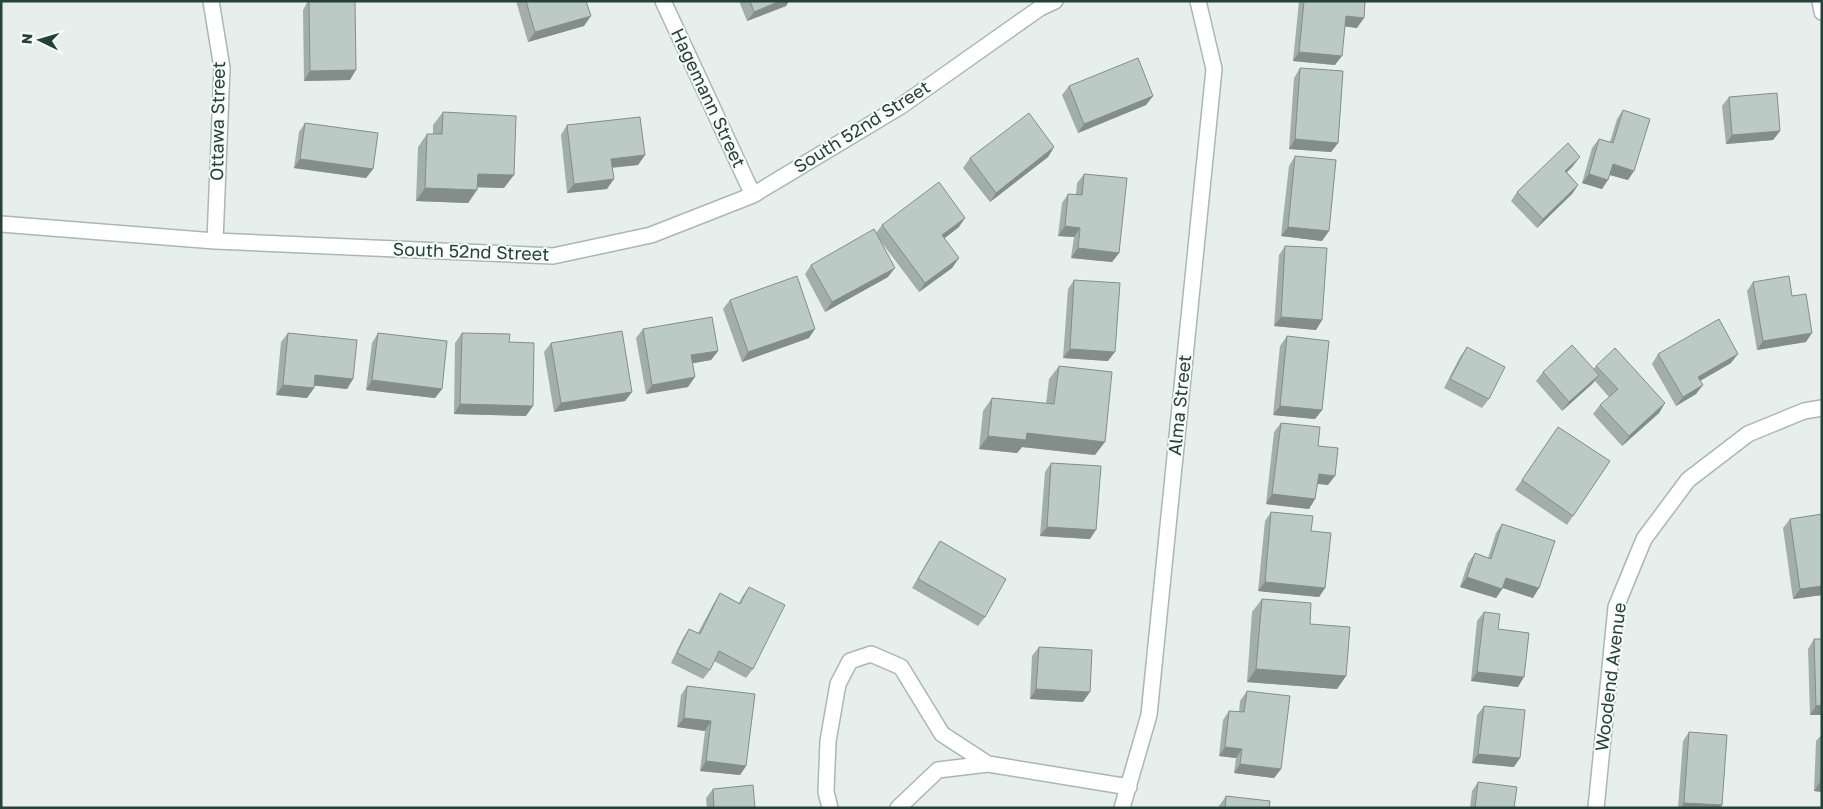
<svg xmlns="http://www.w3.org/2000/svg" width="1823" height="809" viewBox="0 0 1823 809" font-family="'Golos Text',sans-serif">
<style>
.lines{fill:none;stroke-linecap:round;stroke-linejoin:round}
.minor-casing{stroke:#a8b8b2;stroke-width:18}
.minor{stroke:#fff;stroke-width:15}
.wall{fill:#a1aea9}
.shaded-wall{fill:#838d89}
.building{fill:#bbcac4;stroke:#838d89}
.labels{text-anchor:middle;stroke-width:4;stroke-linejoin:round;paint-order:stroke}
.street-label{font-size:18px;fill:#24423a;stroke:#f7fbf9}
</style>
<rect width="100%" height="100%" fill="#e6efeb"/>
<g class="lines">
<!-- minor casing -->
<g class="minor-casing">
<path id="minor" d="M211,1L222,68L215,241
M663,1L753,195
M1820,1L1822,12
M1,224L215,241L553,256L651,235L753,195L901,106L1040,8L1055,1
M988,764L1129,787
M830,808L826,792L828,741L838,684L850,661L871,654L901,667L942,734L988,764L938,770L898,808
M1122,808L1149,715L1214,69L1198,1
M1596,808L1616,607L1644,539L1688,480L1748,434L1804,411L1822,408"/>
</g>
<!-- minor -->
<use href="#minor" class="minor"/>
</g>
<!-- wall -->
<path class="wall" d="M308,1H355L350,80L304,81L303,10Z
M516,1H586L584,26L528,42Z
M739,1H789L786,6L747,21Z
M1299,1H1365L1357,28L1345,26L1335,65L1293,61Z
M1300,68L1338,143L1331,152L1289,149L1294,78Z
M1069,86L1153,96L1146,105L1078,133L1062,95Z
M1729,97L1780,131L1773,140L1726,144L1722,106Z
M1623,110L1628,180L1610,175L1602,189L1582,183L1592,148L1599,139L1610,142L1617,119Z
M443,112L504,188L478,187L477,190L468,203L416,201L418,147L427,134H433V125Z
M305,123L373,169L366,178L294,168L299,132Z
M567,125L645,155L638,165L612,168L607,189L567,193L561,135Z
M1054,147L1048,157L990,202L963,168L970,158Z
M1295,156L1322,241L1281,236L1289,166Z
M1573,166L1567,172L1578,185L1572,194L1537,228L1511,201L1517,192Z
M1084,174L1119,253L1112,262L1071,258L1074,237L1058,236L1062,203L1068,194H1076L1077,183Z
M882,225L959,227L944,238L959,258L952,268L919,292L879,239L888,277L825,312L805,274L811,265L876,233Z
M1285,246L1322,320L1316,330L1274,326L1279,255Z
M1074,280L1108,361L1063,358L1068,289Z
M1753,282L1792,296L1806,342L1757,350L1747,291Z
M730,300L809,338L742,362L723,309Z
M643,329L718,351L711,360L692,363L688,387L646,394L636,338Z
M288,333L353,379L347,389L314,385V388L307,398L276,395L281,342Z
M378,333L442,389L435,398L366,390L372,343Z
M462,333L509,342L526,416L454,414L455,343Z
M1287,336L1322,410L1315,419L1273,415L1280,346Z
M551,343L632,392L625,401L554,412L544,352Z
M1467,347L1489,399L1482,408L1444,388L1460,357Z
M1658,354L1731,363L1700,381L1696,394L1676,406L1652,364Z
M1059,366L1095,455L1022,447L1017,453L979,449L983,411L992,398L1046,404L1049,379Z
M1596,366L1665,403L1659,413L1622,446L1593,414L1600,405L1609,397L1595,381L1592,384L1562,411L1536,381L1543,372L1593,369Z
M1281,423L1318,446L1328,485L1317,484L1315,499L1309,509L1266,504L1274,432Z
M1558,427L1610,461L1567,525L1515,490Z
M1051,463L1090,539L1040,536L1045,472Z
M1271,512L1311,531L1325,588L1319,597L1258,591L1265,521Z
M1790,519L1822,595L1793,599L1783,528Z
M1502,524L1533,598L1503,588L1496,598L1460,587L1468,563L1475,553L1488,558L1496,533Z
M940,541L985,617L978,626L912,588L934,550Z
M749,587L753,669L746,678L714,661L710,670L703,679L671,663L683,638L689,629L698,633L714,603L720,593L739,603L742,597Z
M1262,599L1310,624L1346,676L1337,689L1247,682L1252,612Z
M1484,612L1498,629L1518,687L1471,681L1477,621Z
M1814,639H1822V715H1810L1808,649Z
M1039,647L1083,702L1030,699L1032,656Z
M687,686L746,766L740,775L700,771L705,731L677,727L681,695Z
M1247,691L1281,769L1274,778L1234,773L1236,758L1219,756L1223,720L1229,711L1239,712L1240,701Z
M1484,706L1514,767L1472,763L1477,715Z
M1689,732L1722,805L1720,808H1678L1683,741Z
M1822,734V792L1814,791L1816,741Z
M1478,782L1514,808H1470L1472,791Z
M713,789L755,808H707L706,798Z
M1226,796L1269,808H1219V806Z"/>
<!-- shaded-wall -->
<path class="shaded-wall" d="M780,1H789L786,6L747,21L754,12Z
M591,16L584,26L528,42L535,32Z
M1346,16L1364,18L1357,28L1340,26Z
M1299,52L1342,56L1335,65L1293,61Z
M356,70L350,80L304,81L310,71Z
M1153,96L1146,105L1078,133L1084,124Z
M1780,131L1773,140L1726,144L1732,135Z
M1295,139L1338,143L1331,152L1289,149Z
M1054,147L1048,157L990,202L996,193Z
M645,155L638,165L605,168L611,159Z
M1580,157L1573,166L1559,180L1565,171Z
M300,159L373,169L366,178L294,168Z
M1613,164L1634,171L1628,180L1606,174Z
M478,174L514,175L504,188L469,187Z
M1589,174L1608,180L1602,189L1582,183Z
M614,179L607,189L567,193L574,184Z
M1578,185L1572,194L1537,228L1543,219Z
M425,188L477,190L468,203L416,201Z
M965,218L959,227L936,245L942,235Z
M1065,226L1080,228L1074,237L1058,236Z
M1288,227L1329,231L1322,241L1281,236Z
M1078,248L1119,253L1112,262L1071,258Z
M959,258L952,268L919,292L925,283Z
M895,268L888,277L825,312L832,302Z
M1281,317L1322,320L1316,330L1274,326Z
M815,329L809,338L742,362L748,352Z
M1812,333L1806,342L1757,350L1763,341Z
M1070,349L1115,352L1108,361L1063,358Z
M718,351L711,360L684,365L691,355Z
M1738,354L1731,363L1691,386L1698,377Z
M315,375L353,379L347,389L308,385Z
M1599,375L1592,384L1562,411L1569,402Z
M695,377L688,387L646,394L652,385Z
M372,380L442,389L435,398L366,390Z
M283,385L314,388L307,398L276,395Z
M1703,385L1696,394L1676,406L1683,397Z
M632,392L625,401L554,412L561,403Z
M1665,403L1659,413L1622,446L1629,436Z
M460,404L533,406L526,416L454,414Z
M1280,406L1322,410L1315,419L1273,415Z
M1027,433L1105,442L1095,455L1022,447L1017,453L979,449L988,436Z
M1319,474L1335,476L1328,485L1312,483Z
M1272,494L1315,499L1309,509L1266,504Z
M1047,527L1096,530L1090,539L1040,536Z
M1467,577L1502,589L1496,598L1460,587Z
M1506,578L1539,588L1533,598L1500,587Z
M1265,582L1325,588L1319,597L1258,591Z
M1822,586V595L1793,599L1800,589Z
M1256,669L1346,676L1337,689L1247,682Z
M1477,672L1524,677L1518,687L1471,681Z
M1036,689L1090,692L1083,702L1030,699Z
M1822,705V715H1810L1816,706Z
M684,718L711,721L705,731L677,727Z
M1225,747L1242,749L1236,758L1219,756Z
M1478,754L1520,758L1514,767L1472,763Z
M706,761L746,766L740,775L700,771Z
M1240,764L1281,769L1274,778L1234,773Z
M1820,782H1822V792L1814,791Z
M1684,803L1722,805L1720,808H1681Z"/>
<!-- building -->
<path class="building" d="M309,1H355L356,70L310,71Z
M526,1H586L591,16L535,32Z
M750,1H780L754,12Z
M1304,1H1365L1364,18L1346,16L1342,56L1299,52Z
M1138,58L1153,96L1084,124L1069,86Z
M1300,68L1343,71L1338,143L1295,139Z
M1777,93L1780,131L1732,135L1729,97Z
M1623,110L1650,119L1634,171L1613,164L1608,180L1589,174L1599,139L1613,143Z
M443,112L516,116L514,175L478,174L477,190L425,188L427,134H442Z
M1029,113L1054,147L996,193L970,158Z
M640,117L645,155L611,159L614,179L574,184L567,125Z
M305,123L378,133L373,169L300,159Z
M1568,143L1580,157L1565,171L1578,185L1543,219L1517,192Z
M1295,156L1336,160L1329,231L1288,227Z
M1084,174L1127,178L1119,253L1078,248L1080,228L1065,226L1068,194L1082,195Z
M939,182L965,218L942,235L959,258L925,283L882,225Z
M874,229L895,268L832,302L811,265Z
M1285,246L1327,248L1322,320L1281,317Z
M797,276L815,329L748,352L730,300Z
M1789,276L1792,296L1806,294L1812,333L1763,341L1753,282Z
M1074,280L1120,283L1115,352L1070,349Z
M712,317L718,351L691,355L695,377L652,385L643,329Z
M1719,319L1738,354L1698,377L1703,385L1683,397L1658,354Z
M622,331L632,392L561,403L551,343Z
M288,333L357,340L353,379L315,375L314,388L283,385Z
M378,333L447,341L442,389L372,380Z
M462,333L510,334L509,342L534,343L533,406L460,404Z
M1287,336L1329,341L1322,410L1280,406Z
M1572,345L1599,375L1569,402L1543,372Z
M1467,347L1505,367L1489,399L1450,379Z
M1615,348L1665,403L1629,436L1600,405L1618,389L1596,366Z
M1059,366L1112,372L1105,442L1027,433L1026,440L988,436L992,398L1054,404Z
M1281,423L1320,427L1318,446L1338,448L1335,476L1319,474L1315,499L1272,494Z
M1558,427L1610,461L1573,516L1522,480Z
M1051,463L1101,466L1096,530L1047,527Z
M1271,512L1313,516L1311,531L1331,533L1325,588L1265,582Z
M1822,514V586L1800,589L1790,519Z
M1502,524L1555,541L1539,588L1506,578L1502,589L1467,577L1475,553L1491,559Z
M940,541L1006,579L985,617L918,579Z
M749,587L785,605L753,669L719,651L710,670L677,653L689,629L700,634L720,593L740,604Z
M1262,599L1311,603L1310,624L1350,627L1346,676L1256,669Z
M1484,612L1500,614L1498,629L1529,633L1524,677L1477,672Z
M1814,639H1822V705L1816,706Z
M1039,647L1092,650L1090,692L1036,689Z
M687,686L755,694L746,766L706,761L711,721L684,718Z
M1247,691L1290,696L1281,769L1240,764L1242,749L1225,747L1229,711L1244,712Z
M1484,706L1525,710L1520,758L1478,754Z
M1689,732L1727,735L1722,805L1684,803Z
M1822,753V782H1820Z
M1478,782L1517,787L1514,808H1475Z
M753,785L755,808H714L713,789Z
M1226,796L1270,801L1269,808H1225Z"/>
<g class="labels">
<!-- street labels -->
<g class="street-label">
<text transform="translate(708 98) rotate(65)" y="6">Hagemann Street</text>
<text transform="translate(218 121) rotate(-89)" y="6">Ottawa Street</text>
<text transform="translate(862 127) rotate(-32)" y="6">South 52nd Street</text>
<text transform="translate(471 252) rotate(2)" y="6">South 52nd Street</text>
<text transform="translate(1180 405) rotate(-84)" y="6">Alma Street</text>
<text transform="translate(1611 677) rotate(-83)" y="6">Woodend Avenue</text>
</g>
</g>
<!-- border -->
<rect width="1823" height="809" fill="none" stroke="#24423a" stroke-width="5"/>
<!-- north arrow -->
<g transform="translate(40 40) rotate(275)" stroke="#f7fbf9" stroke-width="4" paint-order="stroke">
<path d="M0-4L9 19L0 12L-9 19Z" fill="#24423a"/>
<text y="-8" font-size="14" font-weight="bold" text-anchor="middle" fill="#24423a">N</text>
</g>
</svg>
